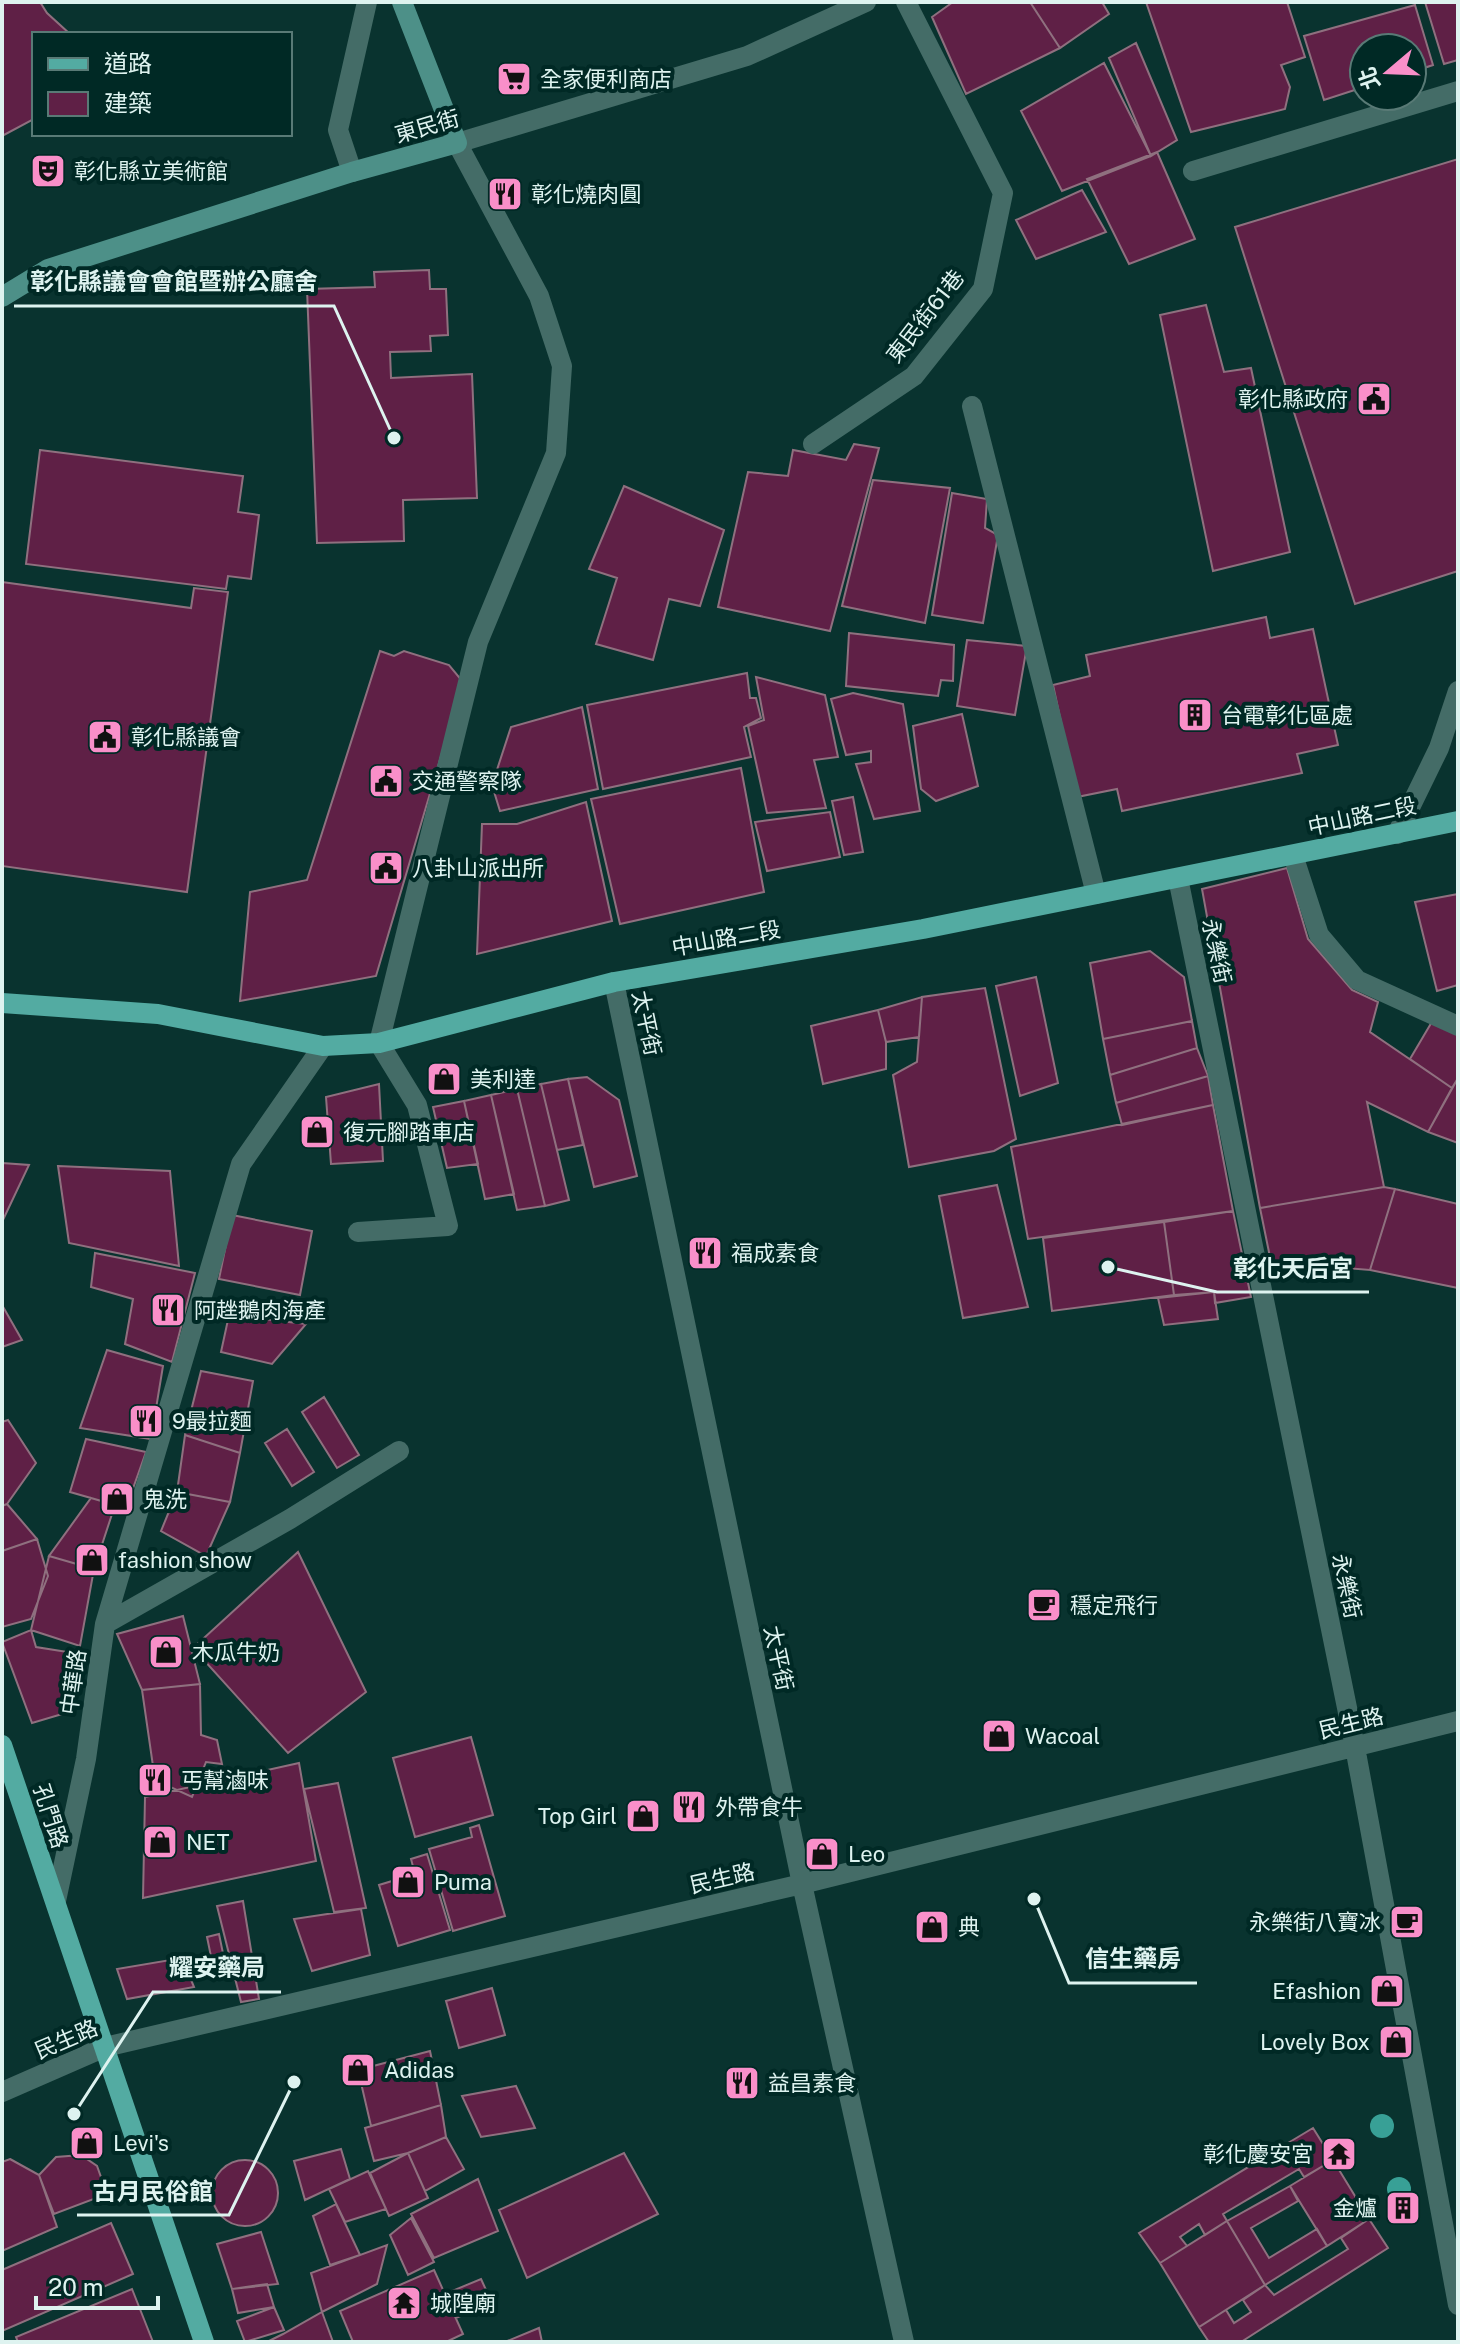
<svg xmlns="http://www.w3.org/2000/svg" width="1460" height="2344" viewBox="0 0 1460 2344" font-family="'Public Sans','Noto Sans TC',sans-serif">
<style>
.building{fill:#5f2046;stroke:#8f707f;stroke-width:2}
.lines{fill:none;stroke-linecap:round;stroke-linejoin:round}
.service{stroke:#446c67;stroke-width:20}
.minor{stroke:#446c67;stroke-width:20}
.tertiary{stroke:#446c67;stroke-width:20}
.secondary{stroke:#4d9088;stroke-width:20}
.primary{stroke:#53aba2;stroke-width:20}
.tree{fill:#38a096}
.labels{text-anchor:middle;stroke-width:8;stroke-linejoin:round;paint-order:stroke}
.poi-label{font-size:22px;fill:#def3f0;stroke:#002925;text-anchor:start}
.street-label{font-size:22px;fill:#def3f0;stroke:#002925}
.leader{fill:none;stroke:#def3f0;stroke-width:3}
.callout-dot{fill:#def3f0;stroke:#002925;stroke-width:3}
.callout-label{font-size:24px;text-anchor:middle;font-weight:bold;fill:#def3f0;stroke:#002925;stroke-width:8;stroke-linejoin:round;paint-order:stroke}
</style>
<rect width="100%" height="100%" fill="#09332f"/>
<!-- building -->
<path class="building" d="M2,2H40L47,13L70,34H34V119L2,136Z
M953,2H1030L1060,48L966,94L932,17Z
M1030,2H1102L1109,14L1060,48Z
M1146,2H1287L1305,57L1281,65L1290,87L1285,109L1191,132Z
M1425,2H1458V60L1444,64Z
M1415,5L1433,65L1412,72V48H1364V87L1324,100L1304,36Z
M1136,43L1177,140L1151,156L1109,58Z
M1104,63L1151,156L1062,191L1021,111Z
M1157,152L1195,239L1129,264L1087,179Z
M1458,159V571L1355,604L1235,227Z
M1082,190L1106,232L1036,259L1016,220Z
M429,270L430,289H446L448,335L430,336L431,351L390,352L391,378L472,374L477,498L403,500L404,541L317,543L307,289L375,287L374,272Z
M1206,305L1224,372L1251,368L1290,552L1213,571L1160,315Z
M854,444L879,448L830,631L718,607L748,472L788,476L793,450L846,460Z
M40,450L243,476L238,512L259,515L251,579L228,576L226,589L26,564Z
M873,480L950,488L925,623L842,606Z
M624,486L724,530L700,606L669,599L653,660L596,644L617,578L589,569Z
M952,493L987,499L985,528L998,535L983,623L932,615Z
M2,582L191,608L194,588L228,592L187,892L2,866Z
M1266,617L1270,638L1313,629L1338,745L1297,754L1302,773L1122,811L1117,789L1077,797L1053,685L1090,676L1086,655Z
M849,633L954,645L953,681L941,680L938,696L846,686Z
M967,640L1027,646L1015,715L957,706Z
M380,651L394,656L404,651L449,665L463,682L376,976L240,1001L250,892L307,880Z
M747,673L750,698H756L761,718L744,727L751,757L603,789L587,705Z
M756,677L825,695L838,757L814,760L826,808L767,813L748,726L764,720Z
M853,693L903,704L920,811L874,819L856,764L871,762V751L846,755L831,699Z
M582,707L598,789L500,811L492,785L511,727Z
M962,714L978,786L936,801L921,789L913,726Z
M741,768L764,892L620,924L591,799Z
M853,797L863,852L844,855L832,801Z
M586,802L612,921L477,954L482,824H517Z
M830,812L840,857L767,871L755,822Z
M1287,868L1308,939L1352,990L1378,1002L1370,1032L1452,1088L1428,1132L1367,1102L1384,1187L1260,1208L1202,889Z
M1458,894V985L1437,991L1415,902Z
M1150,951L1184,977L1192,1021L1103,1039L1090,963Z
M1036,977L1058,1083L1020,1096L996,986Z
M985,988L1016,1139L994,1151L909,1167L893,1075L917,1062L922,997Z
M922,997L919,1037L886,1042L878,1010Z
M878,1010L886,1042V1069L823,1084L811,1026Z
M1433,1020L1458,1032V1078L1452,1088L1410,1059Z
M1192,1021L1197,1048L1110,1075L1103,1039Z
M1197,1048L1208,1076L1116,1103L1110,1075Z
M1208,1076L1213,1105L1122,1125L1116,1103Z
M587,1077L619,1100L637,1176L594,1187L568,1079Z
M1458,1078V1143L1428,1132Z
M568,1079L583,1145L557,1150L541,1084Z
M379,1084L383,1161L331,1164L326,1097Z
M541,1084L569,1200L545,1206L517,1089Z
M517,1089L545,1206L517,1210L491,1095Z
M491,1095L514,1194L485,1199L464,1101Z
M464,1101L478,1164L447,1168L433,1107Z
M1213,1105L1233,1211L1028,1239L1011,1147Z
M2,1163L29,1165L2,1222Z
M58,1166L170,1171L179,1266L69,1243Z
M997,1185L1028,1307L963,1318L939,1196Z
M1384,1187L1395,1189L1370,1270L1271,1262L1260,1208Z
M1395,1189L1458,1204V1288L1370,1270Z
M1233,1211L1251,1297L1215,1303L1214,1292L1174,1295L1164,1222Z
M232,1215L312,1231L300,1295L219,1279Z
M1164,1222L1174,1295L1052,1311L1043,1238Z
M95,1253L195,1273L172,1362L125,1344L133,1299L91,1287Z
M1214,1292L1218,1319L1164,1325L1158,1298Z
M2,1305L22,1340L2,1347Z
M229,1315L306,1324L272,1364L221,1352Z
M107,1350L163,1366L151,1439L80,1428Z
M201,1371L253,1381L240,1453L185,1435Z
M324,1397L359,1455L337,1468L302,1412Z
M8,1420L36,1463L7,1504L2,1506V1422Z
M287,1429L314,1472L292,1486L265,1443Z
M185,1435L240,1453L230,1502L177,1492Z
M86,1439L146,1452L126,1508L70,1492Z
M177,1492L230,1502L206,1556L161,1531Z
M91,1498L115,1505L94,1569L49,1556Z
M7,1504L37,1539L2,1551V1506Z
M37,1539L48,1576L31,1619L2,1627V1551Z
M298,1552L366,1692L288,1753L193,1648Z
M49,1556L94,1569L80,1646L31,1630Z
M183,1616L200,1684L142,1690L117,1634Z
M31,1630L36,1647L74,1653L69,1712L32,1723L2,1642Z
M200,1684L201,1735L217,1740L222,1764L206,1762L192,1797L155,1780L142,1690Z
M471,1737L493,1815L415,1837L393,1758Z
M299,1763L316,1861L143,1898L145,1797Z
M338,1783L366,1908L334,1912L304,1789Z
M479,1825L505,1916L453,1931L429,1849L472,1837L470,1828Z
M427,1854L450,1930L398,1946L379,1885L415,1874L411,1859Z
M243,1901L259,1999L241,2002L217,1906Z
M361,1909L370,1955L312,1971L294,1919Z
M219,1934L226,1968L214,1971L207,1937Z
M182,1958L194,1987L127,1999L117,1969Z
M492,1988L505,2035L459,2048L446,2001Z
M430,2051L441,2105L371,2126L358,2070Z
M516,2086L535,2128L481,2137L462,2096Z
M441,2105L446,2137L408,2153L374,2161L365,2128Z
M1313,2128L1333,2160L1304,2177L1299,2169L1223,2214L1227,2221L1205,2235L1199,2224L1180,2237L1187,2246L1160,2263L1139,2233Z
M446,2137L464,2169L425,2191L408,2153Z
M341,2149L350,2179L305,2200L294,2161Z
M408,2153L428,2198L389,2216L370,2173Z
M624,2153L658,2214L527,2278L499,2210Z
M81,2155L97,2166L107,2194L54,2214L39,2175L56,2157Z
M10,2159L39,2175L57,2227L2,2251V2162Z
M212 2193a33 33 0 1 1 66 0a33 33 0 1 1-66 0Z
M1333,2160L1369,2219L1327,2246L1290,2186Z
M368,2171L386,2209L345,2222L329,2189Z
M478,2179L498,2231L434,2258L411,2214Z
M1290,2186L1298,2201L1251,2228L1269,2258L1317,2229L1327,2246L1265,2285L1227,2221Z
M336,2204L360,2255L330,2265L313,2216Z
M411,2218L434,2262L408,2275L390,2235Z
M1369,2219L1388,2248L1241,2342H1209L1199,2327L1226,2310L1234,2323L1251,2312L1243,2300L1265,2285L1274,2295L1348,2249L1341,2238Z
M1227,2221L1265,2285L1199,2327L1160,2263Z
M111,2223L133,2274L2,2331V2270Z
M261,2232L278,2284L232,2289L217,2244Z
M387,2245L377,2284L322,2312L311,2273Z
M434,2270L463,2334L446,2342H353L340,2311Z
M481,2279L492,2303L456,2318L445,2294Z
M267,2284L274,2307L238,2313L232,2289Z
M132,2289L153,2342H18L16,2337Z
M274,2307L284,2330L245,2342L237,2321Z
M322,2312L333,2342H267L283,2334Z
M539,2328L542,2342H505Z"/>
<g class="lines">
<!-- service -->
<path class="service" d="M972,406L1096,894
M813,444L914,376L983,289L1003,193L906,2
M1397,834L1439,748L1458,691
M358,1232L448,1226L417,1105L379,1043"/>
<!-- minor -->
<path class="minor" d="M1193,171L1458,91
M352,172L338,130L367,2
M1293,855L1319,935L1357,980L1458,1026
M1178,878L1355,1747L1458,2305
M614,982L802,1884L904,2342
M379,1043L478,642L556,453L562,366L539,296L457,143L747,56L866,2
M105,1624L290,1519L399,1451
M56,1901L86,1759L105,1624L241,1164L323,1046
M105,2047L802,1884L1458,1721"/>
<!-- tertiary -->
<path class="tertiary" d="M2,2092L105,2047"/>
<!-- secondary -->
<path class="secondary" d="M2,297L48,269L352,172L457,143L402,2"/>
<!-- primary -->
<path class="primary" d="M2,1003L158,1014L323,1046L379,1043L614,982L923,929L1458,821
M2,1745L204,2342"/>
</g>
<!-- trees -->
<g class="tree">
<circle cx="1382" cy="2126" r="12"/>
<circle cx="1399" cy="2189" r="12"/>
</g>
<!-- icons -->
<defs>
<g id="supermarket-square" transform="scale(1.8)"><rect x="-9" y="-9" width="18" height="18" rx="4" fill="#f98fc9" stroke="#002925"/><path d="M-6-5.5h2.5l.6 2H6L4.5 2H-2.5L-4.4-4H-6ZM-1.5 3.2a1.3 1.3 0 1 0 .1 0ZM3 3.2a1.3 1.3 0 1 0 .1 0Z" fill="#111"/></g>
<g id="theatre-square" transform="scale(1.8)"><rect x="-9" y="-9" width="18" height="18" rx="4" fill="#f98fc9" stroke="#002925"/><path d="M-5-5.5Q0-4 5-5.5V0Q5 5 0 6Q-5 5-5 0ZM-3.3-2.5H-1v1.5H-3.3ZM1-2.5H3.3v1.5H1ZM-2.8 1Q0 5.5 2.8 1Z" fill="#111"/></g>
<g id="restaurant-square" transform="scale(1.8)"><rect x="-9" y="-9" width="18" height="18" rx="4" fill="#f98fc9" stroke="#002925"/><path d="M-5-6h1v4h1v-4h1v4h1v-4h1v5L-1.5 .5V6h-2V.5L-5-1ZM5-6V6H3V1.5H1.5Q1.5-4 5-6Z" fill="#111"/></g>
<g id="civic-square" transform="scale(1.8)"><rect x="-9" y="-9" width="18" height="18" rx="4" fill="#f98fc9" stroke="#002925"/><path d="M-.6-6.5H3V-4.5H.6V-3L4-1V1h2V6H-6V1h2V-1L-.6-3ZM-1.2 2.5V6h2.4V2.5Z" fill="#111"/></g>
<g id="building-square" transform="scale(1.8)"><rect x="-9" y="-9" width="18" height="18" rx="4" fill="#f98fc9" stroke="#002925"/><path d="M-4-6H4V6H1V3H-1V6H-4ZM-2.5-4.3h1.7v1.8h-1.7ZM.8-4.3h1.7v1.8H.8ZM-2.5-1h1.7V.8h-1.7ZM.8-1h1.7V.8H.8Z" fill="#111"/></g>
<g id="shop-square" transform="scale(1.8)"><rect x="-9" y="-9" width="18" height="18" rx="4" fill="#f98fc9" stroke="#002925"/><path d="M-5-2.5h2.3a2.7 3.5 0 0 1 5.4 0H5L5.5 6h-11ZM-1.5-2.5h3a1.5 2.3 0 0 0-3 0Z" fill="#111"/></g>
<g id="cafe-square" transform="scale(1.8)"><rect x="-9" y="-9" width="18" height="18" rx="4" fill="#f98fc9" stroke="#002925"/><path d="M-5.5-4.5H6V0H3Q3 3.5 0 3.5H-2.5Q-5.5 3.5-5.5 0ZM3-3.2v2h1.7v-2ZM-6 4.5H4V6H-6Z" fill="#111"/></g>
<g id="temple-square" transform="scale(1.8)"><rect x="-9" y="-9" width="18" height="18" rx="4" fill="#f98fc9" stroke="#002925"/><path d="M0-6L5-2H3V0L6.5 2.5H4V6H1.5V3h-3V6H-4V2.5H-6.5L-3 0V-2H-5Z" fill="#111"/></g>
</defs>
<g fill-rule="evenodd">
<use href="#supermarket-square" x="514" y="79"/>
<use href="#theatre-square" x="48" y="171"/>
<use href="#restaurant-square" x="505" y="194"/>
<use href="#civic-square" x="1374" y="399"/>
<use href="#building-square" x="1195" y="715"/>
<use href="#civic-square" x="105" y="737"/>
<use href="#civic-square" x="386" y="781"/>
<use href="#civic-square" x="386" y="868"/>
<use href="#shop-square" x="444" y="1079"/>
<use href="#shop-square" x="317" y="1132"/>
<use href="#restaurant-square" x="705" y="1253"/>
<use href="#restaurant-square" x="168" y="1310"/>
<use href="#restaurant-square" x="146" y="1421"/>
<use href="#shop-square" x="117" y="1499"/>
<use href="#shop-square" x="92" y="1560"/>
<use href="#cafe-square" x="1044" y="1605"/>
<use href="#shop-square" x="166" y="1652"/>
<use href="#shop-square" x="999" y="1736"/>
<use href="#restaurant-square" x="155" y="1780"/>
<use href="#restaurant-square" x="689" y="1807"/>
<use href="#shop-square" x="643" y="1816"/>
<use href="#shop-square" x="160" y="1842"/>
<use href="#shop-square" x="822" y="1854"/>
<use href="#shop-square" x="408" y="1882"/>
<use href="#cafe-square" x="1407" y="1922"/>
<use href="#shop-square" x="932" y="1927"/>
<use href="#shop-square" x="1387" y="1991"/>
<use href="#shop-square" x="1396" y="2042"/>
<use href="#shop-square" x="358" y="2070"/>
<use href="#restaurant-square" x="742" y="2083"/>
<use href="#shop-square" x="87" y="2143"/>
<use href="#temple-square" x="1339" y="2154"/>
<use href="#building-square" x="1403" y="2208"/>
<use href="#temple-square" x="404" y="2303"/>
</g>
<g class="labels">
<!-- poi labels -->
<g class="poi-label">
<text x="540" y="87">全家便利商店</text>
<text x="74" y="179">彰化縣立美術館</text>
<text x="531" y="202">彰化燒肉圓</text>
<text x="1348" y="407" text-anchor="end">彰化縣政府</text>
<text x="1221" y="723">台電彰化區處</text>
<text x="131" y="745">彰化縣議會</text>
<text x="412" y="789">交通警察隊</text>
<text x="412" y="876">八卦山派出所</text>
<text x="470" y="1087">美利達</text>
<text x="343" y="1140">復元腳踏車店</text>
<text x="731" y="1261">福成素食</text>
<text x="194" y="1318">阿趖鵝肉海產</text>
<text x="172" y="1429">9最拉麵</text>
<text x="143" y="1507">鬼洗</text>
<text x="118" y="1568">fashion show</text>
<text x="1070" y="1613">穩定飛行</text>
<text x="192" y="1660">木瓜牛奶</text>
<text x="1025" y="1744">Wacoal</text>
<text x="181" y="1788">丐幫滷味</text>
<text x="715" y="1815">外帶食牛</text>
<text x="617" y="1824" text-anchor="end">Top Girl</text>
<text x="186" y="1850">NET</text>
<text x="848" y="1862">Leo</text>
<text x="434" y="1890">Puma</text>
<text x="1381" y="1930" text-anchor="end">永樂街八寶冰</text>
<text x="958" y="1935">典</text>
<text x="1361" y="1999" text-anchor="end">Efashion</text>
<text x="1370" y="2050" text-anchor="end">Lovely Box</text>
<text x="384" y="2078">Adidas</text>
<text x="768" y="2091">益昌素食</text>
<text x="113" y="2151">Levi's</text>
<text x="1313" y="2162" text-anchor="end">彰化慶安宮</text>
<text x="1377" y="2216" text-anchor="end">金爐</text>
<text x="430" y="2311">城隍廟</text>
</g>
<!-- street labels -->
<g class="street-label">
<text transform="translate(427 126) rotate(-16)" y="8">東民街</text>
<text transform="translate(925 316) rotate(-52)" y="8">東民街61巷</text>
<text transform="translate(1362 816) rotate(-12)" y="8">中山路二段</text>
<text transform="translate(726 938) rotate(-10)" y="8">中山路二段</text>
<text transform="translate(1217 951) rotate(78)" y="8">永樂街</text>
<text transform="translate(647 1023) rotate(78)" y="8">太平街</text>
<text transform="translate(1347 1586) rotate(78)" y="8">永樂街</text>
<text transform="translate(779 1658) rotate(78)" y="8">太平街</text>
<text transform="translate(73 1682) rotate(-82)" y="8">中華路</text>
<text transform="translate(1351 1723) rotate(-14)" y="8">民生路</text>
<text transform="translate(51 1816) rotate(72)" y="8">孔門路</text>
<text transform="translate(722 1878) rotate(-13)" y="8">民生路</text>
<text transform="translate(66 2039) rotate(-23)" y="8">民生路</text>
</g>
</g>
<!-- callouts -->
<path class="leader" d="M394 438L334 306H14M1108 1267L1217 1292H1369M1034 1899L1069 1983H1197M74 2114L153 1992H281M294 2082L229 2215H77"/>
<g class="callout-dot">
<circle cx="394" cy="438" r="8"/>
<circle cx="1108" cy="1267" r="8"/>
<circle cx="1034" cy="1899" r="8"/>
<circle cx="74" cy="2114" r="8"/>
<circle cx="294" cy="2082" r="8"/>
</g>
<g class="callout-label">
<text x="174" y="290">彰化縣議會會館暨辦公廳舍</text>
<text x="1293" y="1277">彰化天后宮</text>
<text x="1133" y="1967">信生藥房</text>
<text x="217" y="1976">耀安藥局</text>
<text x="153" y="2200">古月民俗館</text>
</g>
<!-- border -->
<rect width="1460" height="2344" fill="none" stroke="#def3f0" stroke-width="8"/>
<!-- legend -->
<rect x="32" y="32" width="260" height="104" fill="#002925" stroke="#597a76" stroke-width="2"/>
<rect x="48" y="58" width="40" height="12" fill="#53aba2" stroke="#597a76" stroke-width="2"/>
<text x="104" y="72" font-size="24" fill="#def3f0">道路</text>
<rect x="48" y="92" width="40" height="24" fill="#5f2046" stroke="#597a76" stroke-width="2"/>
<text x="104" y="112" font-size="24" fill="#def3f0">建築</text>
<!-- north arrow -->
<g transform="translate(1388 72) rotate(251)"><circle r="38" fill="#002925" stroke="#597a76" stroke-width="2"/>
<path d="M0-6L14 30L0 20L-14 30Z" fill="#f98fc9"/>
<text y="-12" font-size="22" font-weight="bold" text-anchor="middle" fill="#def3f0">北</text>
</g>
<!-- scale -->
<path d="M36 2296v12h122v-12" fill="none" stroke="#def3f0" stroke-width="4"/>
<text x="48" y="2296" font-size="24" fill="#def3f0" stroke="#002925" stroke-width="6" paint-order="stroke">20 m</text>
</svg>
